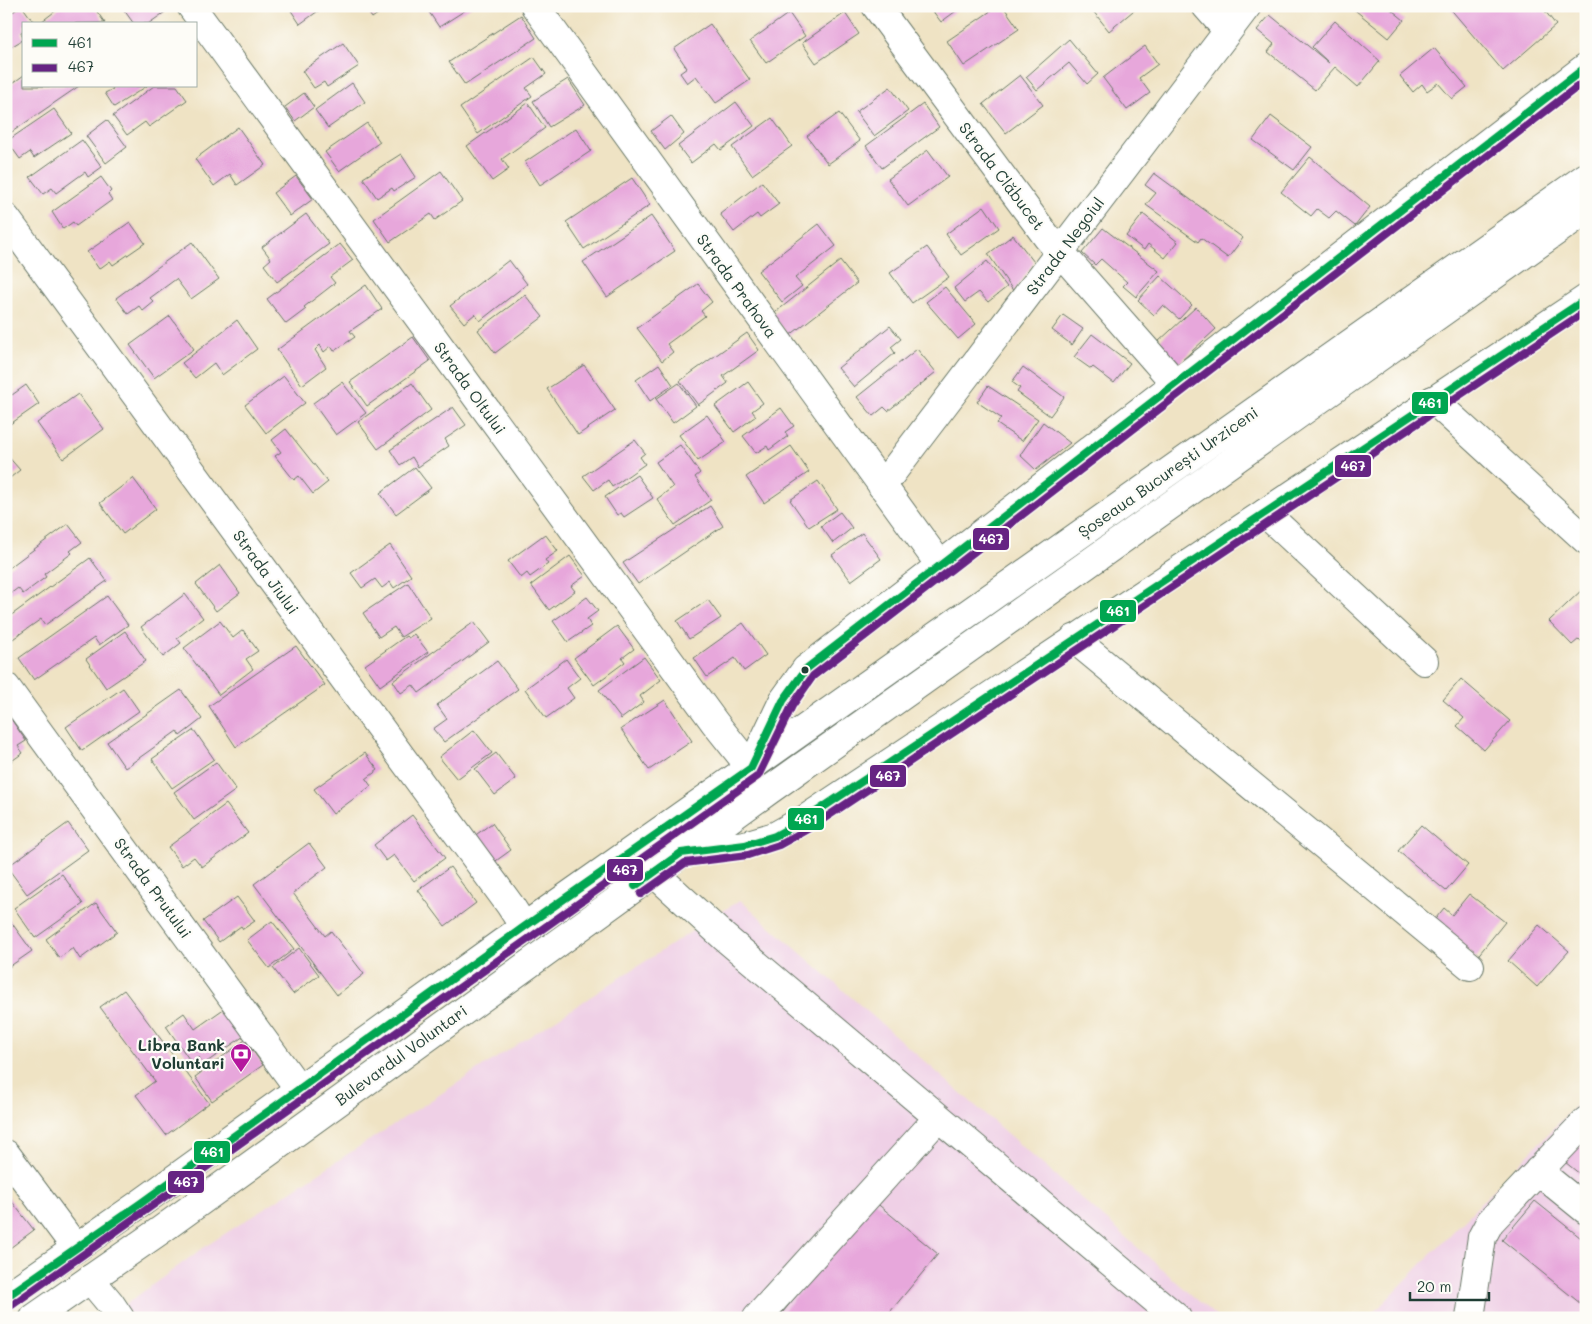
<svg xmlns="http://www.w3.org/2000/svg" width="1592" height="1324" viewBox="0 0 1592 1324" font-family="Mali,sans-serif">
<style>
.built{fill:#efd0e6}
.building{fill:#e7a7db}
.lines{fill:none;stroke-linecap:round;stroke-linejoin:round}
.minor-casing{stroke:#687766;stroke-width:30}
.highway-casing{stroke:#687766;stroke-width:30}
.minor{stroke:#fff;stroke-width:28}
.highway{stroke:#fff;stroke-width:28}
.bus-1-casing{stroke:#fdfcf7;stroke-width:11}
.bus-2-casing{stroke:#fdfcf7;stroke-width:11}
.bus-1{stroke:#00a651;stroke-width:8}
.bus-2{stroke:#662483;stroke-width:8}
.bus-dot{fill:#1f3d34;stroke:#fdfcf7;stroke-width:2}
.labels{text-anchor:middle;stroke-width:4.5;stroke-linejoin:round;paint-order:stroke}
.street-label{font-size:16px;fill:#1f3d34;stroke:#fdfcf7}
.poi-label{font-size:16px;font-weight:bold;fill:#1f3d34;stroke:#fdfcf7;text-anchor:end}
.line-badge{stroke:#fdfcf7;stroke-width:2}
.badge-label{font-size:14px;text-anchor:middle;font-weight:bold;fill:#fff}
</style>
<rect width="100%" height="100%" fill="#fdfcf7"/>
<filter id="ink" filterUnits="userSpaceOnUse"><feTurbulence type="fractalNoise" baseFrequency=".02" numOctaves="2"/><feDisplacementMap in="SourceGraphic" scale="10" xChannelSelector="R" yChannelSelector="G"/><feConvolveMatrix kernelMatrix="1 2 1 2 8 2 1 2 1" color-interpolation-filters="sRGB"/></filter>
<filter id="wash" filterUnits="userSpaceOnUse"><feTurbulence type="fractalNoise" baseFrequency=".0096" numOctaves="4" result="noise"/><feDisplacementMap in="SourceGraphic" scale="20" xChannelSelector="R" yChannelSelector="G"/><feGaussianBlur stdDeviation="1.12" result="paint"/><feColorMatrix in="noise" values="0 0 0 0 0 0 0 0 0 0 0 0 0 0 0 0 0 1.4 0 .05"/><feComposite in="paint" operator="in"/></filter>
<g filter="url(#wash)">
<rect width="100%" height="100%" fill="#efe3c4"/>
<!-- built -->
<path class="built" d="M740,900L1218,1318H107L203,1248Z
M1586,1095V1318H1369Z"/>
<g id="blocks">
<!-- building -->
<path class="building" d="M22,6L35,24H24V30L21,32L24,39L6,50V16Z
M62,6H93L105,23L42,24L41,22Z
M129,6H161L165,12L148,24H134L124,10Z
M288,6H325L300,24Z
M364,6H389L372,18Z
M425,6H472L439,27Z
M929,6H963L941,22Z
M998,6H1003L1019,29L964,66L947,41Z
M1089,6H1139L1109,31Z
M1350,6H1387L1404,20L1389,38Z
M1448,6H1541L1556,25L1503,71Z
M789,13L805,36L766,63L750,41Z
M845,13L859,34L816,63L802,43Z
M521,15L536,38L465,85L449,62Z
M1270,15L1329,63L1312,47L1335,21L1380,61L1358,87L1335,67L1315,90L1268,52L1274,44L1257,30Z
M710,24L750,80L716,103L696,76L687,83L680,73L687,68L674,49Z
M1069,39L1098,74L1087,84L1069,63L1037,90L1026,77Z
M343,43L359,66L327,87L324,82L314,88L302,71Z
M1145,46L1158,64L1139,78L1150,93L1127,110L1103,78Z
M1434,48L1467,87L1452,99L1438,83L1427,91L1422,84L1413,92L1400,76Z
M534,57L546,74L526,88L532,96L478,134L460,108Z
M24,75V86H79L6,136V88Z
M1020,75L1043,105L1006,133L983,104Z
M568,79L585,105L549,127L533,101Z
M352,83L365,102L328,128L315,110Z
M111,86H147L114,107L105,93L113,89Z
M154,86H177L187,100L149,127L145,122L127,135L113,116Z
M890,87L908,111L874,136L856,112Z
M304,93L314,107L295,121L285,107Z
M736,102L754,126L721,150L716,144L691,163L678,146Z
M528,103L545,128L502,159L509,169L492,181L467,146Z
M923,104L939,127L882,168L866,146Z
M54,109L71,133L34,158L30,152L20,159L7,141Z
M839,113L860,141L828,164L807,136Z
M671,116L684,134L665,150L651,131Z
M1271,116L1312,147L1294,170L1253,140Z
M772,118L792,146L752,175L732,147Z
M107,120L127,147L106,163L86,136Z
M367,123L380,142L339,171L325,152Z
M238,127L265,165L237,185L230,174L214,186L195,159Z
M576,128L591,151L540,185L525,162Z
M82,140L102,167L88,177L85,172L56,193L52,188L43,194L30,177Z
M928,150L948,177L908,206L888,179Z
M401,154L416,177L394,191L392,188L377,198L363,178Z
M1310,157L1370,207L1355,226L1336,211L1329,218L1317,209L1311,216L1281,192Z
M441,171L462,201L435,220L431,214L390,242L374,219Z
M1154,173L1243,238L1228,258L1201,238L1198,242L1146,205L1156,193L1145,185Z
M296,176L313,199L290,216L273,193Z
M101,177L111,191L108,194L112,200L76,226L73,222L63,229L52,212Z
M632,178L650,205L584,249L566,222Z
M762,182L779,204L760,218L757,214L734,232L720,214Z
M984,206L999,228L961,255L946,234Z
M306,214L329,244L277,282L264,265L271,259L262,247Z
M1143,214L1178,242L1165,258L1148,244L1144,250L1126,236Z
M651,216L675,251L607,297L583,262Z
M130,222L145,243L113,265L110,261L99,269L87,252Z
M819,224L836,246L795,278L802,286L782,302L758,271Z
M1103,228L1159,271L1136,297L1123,286L1127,282L1101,259L1095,265L1082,253Z
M1013,235L1034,262L1014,292L988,254Z
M192,242L219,279L191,299L176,279L150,298L154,302L143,311L139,306L128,314L116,298Z
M340,244L353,260L330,277L335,283L304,307L306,309L286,324L267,299Z
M927,247L949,277L912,303L890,273Z
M509,260L527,284L480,321L475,314L464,323L450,306Z
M840,261L857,283L789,336L772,315Z
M987,261L1007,287L988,302L979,292L965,302L954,288Z
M1160,276L1192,305L1179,319L1163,305L1154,315L1138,300Z
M698,284L712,302L701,311L705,316L667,344L673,352L662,361L637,328Z
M366,285L382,309L350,331L355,337L334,351L331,346L324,352L320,345L315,350L326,367L302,385L277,350Z
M945,287L976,324L958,339L926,302Z
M525,295L543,317L495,353L478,330Z
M1196,307L1216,329L1178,364L1158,342Z
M1063,315L1083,329L1072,345L1052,330Z
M170,316L194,349L154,378L130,345Z
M237,320L257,349L222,375L214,363L195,378L182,363Z
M890,326L901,339L891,347L895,353L854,387L838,368Z
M747,333L759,350L723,376L728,383L698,405L680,381Z
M1092,334L1130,363L1114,383L1093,367L1091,369L1074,357Z
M413,337L430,361L367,406L350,382Z
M917,349L936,372L888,411L884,407L873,416L857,397Z
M659,364L673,385L650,401L636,380Z
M584,365L615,410L578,435L547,389Z
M1023,367L1064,397L1050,416L1017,392L1020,388L1012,382Z
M284,376L305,403L266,433L245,405Z
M342,382L366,413L336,435L313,403Z
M748,382L763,403L752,411L756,416L734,432L715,406Z
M412,383L431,410L378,449L358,422Z
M679,383L696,406L673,423L656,399Z
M26,385L39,404L6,427V386L12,395Z
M988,386L1038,419L1022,441L997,424L1001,418L977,402Z
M78,394L104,429L63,459L37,423Z
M453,407L466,425L445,439L449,446L418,467L412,457L400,465L390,450Z
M781,408L794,426L785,432L788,436L769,450L767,446L756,453L743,436Z
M707,415L726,442L698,461L679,435Z
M1043,422L1070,443L1036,470L1020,455Z
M286,429L328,482L313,494L299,476L294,480L275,456L281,452L272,440Z
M635,440L645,453L640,457L645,464L612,487L608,480L594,490L583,476Z
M680,445L700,473L695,477L711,500L675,525L657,499L673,487L656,462Z
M791,446L809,472L764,503L746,477Z
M6,454L20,470L6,481Z
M415,467L431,488L396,514L380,493Z
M637,475L653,498L624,517L621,513L617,515L605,497Z
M133,478L156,509L123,534L100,503Z
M818,481L837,509L809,527L790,500Z
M710,506L723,526L638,584L623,563Z
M840,512L852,528L833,543L821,526Z
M68,524L82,542L70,551L72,553L44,574L46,577L23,594L18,588L6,597V570Z
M862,533L881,559L851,581L832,555Z
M545,534L558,551L545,560L548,564L530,577L527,573L521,578L508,561Z
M390,545L411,576L394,588L390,582L382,588L375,579L362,588L351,573Z
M570,556L585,576L571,586L575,591L549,610L531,585Z
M90,558L107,581L45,625L41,619L10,641L6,635V619Z
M220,565L240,593L216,611L196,584Z
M408,583L431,618L401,637L394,627L379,637L363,613Z
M1586,586V646L1579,639L1572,645L1549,621Z
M185,594L203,618L177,638L181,643L163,657L141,627Z
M107,596L128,625L99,645L94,638L34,680L19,658Z
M587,597L598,611L587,619L591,626L568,642L553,621Z
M708,600L721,618L689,639L677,621Z
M220,621L233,638L243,630L258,651L246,659L253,669L219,695L184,648Z
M474,622L489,642L419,693L413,685L401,693L393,681Z
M743,623L766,655L744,671L735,658L707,677L694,658Z
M617,626L634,649L622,658L625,662L594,685L574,658Z
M125,631L146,661L106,688L86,659Z
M414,634L428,652L380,686L365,665L406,636L408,638Z
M296,646L325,685L236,747L209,706Z
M644,657L661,680L640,696L644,702L621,719L599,690Z
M566,659L580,678L567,688L574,698L546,718L525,689Z
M497,661L518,689L444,742L433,729L447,719L437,705Z
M1461,679L1510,721L1484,750L1457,726L1464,718L1443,700Z
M123,688L139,711L82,751L66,727Z
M181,690L202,719L180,736L177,731L125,768L107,742Z
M665,700L692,741L649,770L621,729Z
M11,719L26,741L18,746L23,753L6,765V723Z
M194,730L214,759L172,788L152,759Z
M474,730L492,753L457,779L439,757Z
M365,753L378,770L366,779L371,786L333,814L314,789Z
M496,753L516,779L495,795L475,769Z
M216,762L236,790L194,820L174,792Z
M226,804L248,833L202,867L194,857L182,866L168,847Z
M412,815L445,858L414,881L394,855L386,861L374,845Z
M68,823L88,850L27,894L7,867Z
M492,823L511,850L493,863L473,837Z
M1421,825L1468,865L1446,891L1398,851Z
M309,843L327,867L293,893L325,936L331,931L364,974L337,995L254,884Z
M450,867L476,903L445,926L418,890Z
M62,874L83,904L35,938L14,908Z
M1469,894L1505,922L1476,958L1432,923L1444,908L1452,915Z
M237,897L255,921L243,929L241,926L219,942L203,921Z
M96,903L117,932L80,959L73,948L59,958L46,939Z
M6,915L32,951L6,969Z
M272,921L294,949L269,968L247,940Z
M1539,925L1569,951L1537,987L1508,961Z
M299,948L319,975L293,994L273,968Z
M124,990L209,1103L166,1135L136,1095L155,1081L100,1007Z
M225,1008L244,1036L204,1064L199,1057L191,1062L166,1026L184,1013L195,1029Z
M245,1040L263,1065L212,1101L195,1077Z
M1586,1136V1179L1565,1162Z
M6,1194L34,1230L6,1251Z
M874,1201L938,1254L885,1318H778Z
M1535,1201L1586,1242V1308L1502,1240Z"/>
</g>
</g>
<g filter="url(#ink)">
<use href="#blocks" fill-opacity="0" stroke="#687766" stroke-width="1"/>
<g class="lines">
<!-- minor casing -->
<g class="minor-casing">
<path id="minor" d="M191,6L715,723L751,768
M535,6L940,565
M876,6L1047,237L1175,383
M1206,6L1228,31
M6,218L510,905L524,927
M1433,400L1586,540
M882,486L1247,6
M1265,513L1424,661
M1074,639L1470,966
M6,687L299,1089
M654,873L724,937L1177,1318
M6,1154L76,1248
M1538,1171L1586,1210
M90,1279L110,1303L120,1318
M757,1318L938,1118
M1470,1318L1482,1237L1490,1222L1586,1121"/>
</g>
<!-- highway casing -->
<g class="highway-casing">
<path id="highway" d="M752,766L783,701L806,669L1586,67
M685,853L745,845L775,836L807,818L1586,299
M6,1297L141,1203L524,927L1586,177
M34,1318L161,1230L768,791L1586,210"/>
</g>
<!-- minor -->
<use href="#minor" class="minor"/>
<!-- highway -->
<use href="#highway" class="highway"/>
<!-- bus-1 casing -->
<g class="bus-1-casing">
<path id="bus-1" d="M635,886L681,853L745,845L775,836L807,818L1586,299
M6,1297L141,1203L524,927L751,768L783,701L806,669L1586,67"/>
</g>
<!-- bus-2 casing -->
<g class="bus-2-casing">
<path id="bus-2" d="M641,894L685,863L748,855L779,845L813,826L1586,311
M12,1305L758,776L792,706L813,676L1586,80"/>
</g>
<!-- bus-1 -->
<use href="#bus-1" class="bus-1"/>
<!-- bus-2 -->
<use href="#bus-2" class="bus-2"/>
</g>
</g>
<!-- icons -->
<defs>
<g id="bank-pin" transform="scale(1.125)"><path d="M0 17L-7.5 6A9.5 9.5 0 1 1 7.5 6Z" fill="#b5179e" stroke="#fdfcf7"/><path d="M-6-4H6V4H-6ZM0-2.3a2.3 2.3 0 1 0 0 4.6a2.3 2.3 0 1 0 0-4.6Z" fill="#fff"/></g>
</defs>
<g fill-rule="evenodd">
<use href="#bank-pin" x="241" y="1054"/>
</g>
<!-- markers -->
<circle class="bus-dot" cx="805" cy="670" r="4.5"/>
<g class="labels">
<!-- street labels -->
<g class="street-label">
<text transform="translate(1002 176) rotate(53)" y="6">Strada Clăbucet</text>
<text transform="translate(1065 246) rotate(-53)" y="6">Strada Negoiul</text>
<text transform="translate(737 286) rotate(54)" y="6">Strada Prahova</text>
<text transform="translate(470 388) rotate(54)" y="6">Strada Oltului</text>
<text transform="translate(1168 472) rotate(-35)" y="6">Șoseaua București Urziceni</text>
<text transform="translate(266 572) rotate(54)" y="6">Strada Jiului</text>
<text transform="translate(153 888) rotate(54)" y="6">Strada Prutului</text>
<text transform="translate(401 1055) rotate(-36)" y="6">Bulevardul Voluntari</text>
</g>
<!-- poi labels -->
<g class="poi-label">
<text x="225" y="1051">Libra Bank<tspan x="225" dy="18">Voluntari</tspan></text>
</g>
</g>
<g class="line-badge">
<rect x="1411" y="391" width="38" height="24" rx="5" fill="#00a651"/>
<rect x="1334" y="454" width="38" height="24" rx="5" fill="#662483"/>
<rect x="972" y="527" width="38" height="24" rx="5" fill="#662483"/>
<rect x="1099" y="599" width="38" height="24" rx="5" fill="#00a651"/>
<rect x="869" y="764" width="38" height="24" rx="5" fill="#662483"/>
<rect x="787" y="807" width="38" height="24" rx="5" fill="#00a651"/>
<rect x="606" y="858" width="38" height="24" rx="5" fill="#662483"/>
<rect x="193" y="1140" width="38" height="24" rx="5" fill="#00a651"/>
<rect x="167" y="1170" width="38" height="24" rx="5" fill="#662483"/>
</g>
<g class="badge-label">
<text x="1430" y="408">461</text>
<text x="1353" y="471">467</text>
<text x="991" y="544">467</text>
<text x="1118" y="616">461</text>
<text x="888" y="781">467</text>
<text x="806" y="824">461</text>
<text x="625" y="875">467</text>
<text x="212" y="1157">461</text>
<text x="186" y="1187">467</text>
</g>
<!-- margin -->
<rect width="1592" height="1324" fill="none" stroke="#fdfcf7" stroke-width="25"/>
<!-- legend -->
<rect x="22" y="22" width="175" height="65" fill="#fdfcf7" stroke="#a4b0a9"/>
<rect x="32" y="39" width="25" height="8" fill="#00a651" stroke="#a4b0a9"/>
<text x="68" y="48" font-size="15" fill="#1f3d34">461</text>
<rect x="32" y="64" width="25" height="8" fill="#662483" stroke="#a4b0a9"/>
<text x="68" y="72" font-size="15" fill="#1f3d34">467</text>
<!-- scale -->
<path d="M1410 1292v8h79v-8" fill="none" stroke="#1f3d34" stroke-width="2.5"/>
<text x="1417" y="1292" font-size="15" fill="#1f3d34" stroke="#fdfcf7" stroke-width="4" paint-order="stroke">20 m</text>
</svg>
